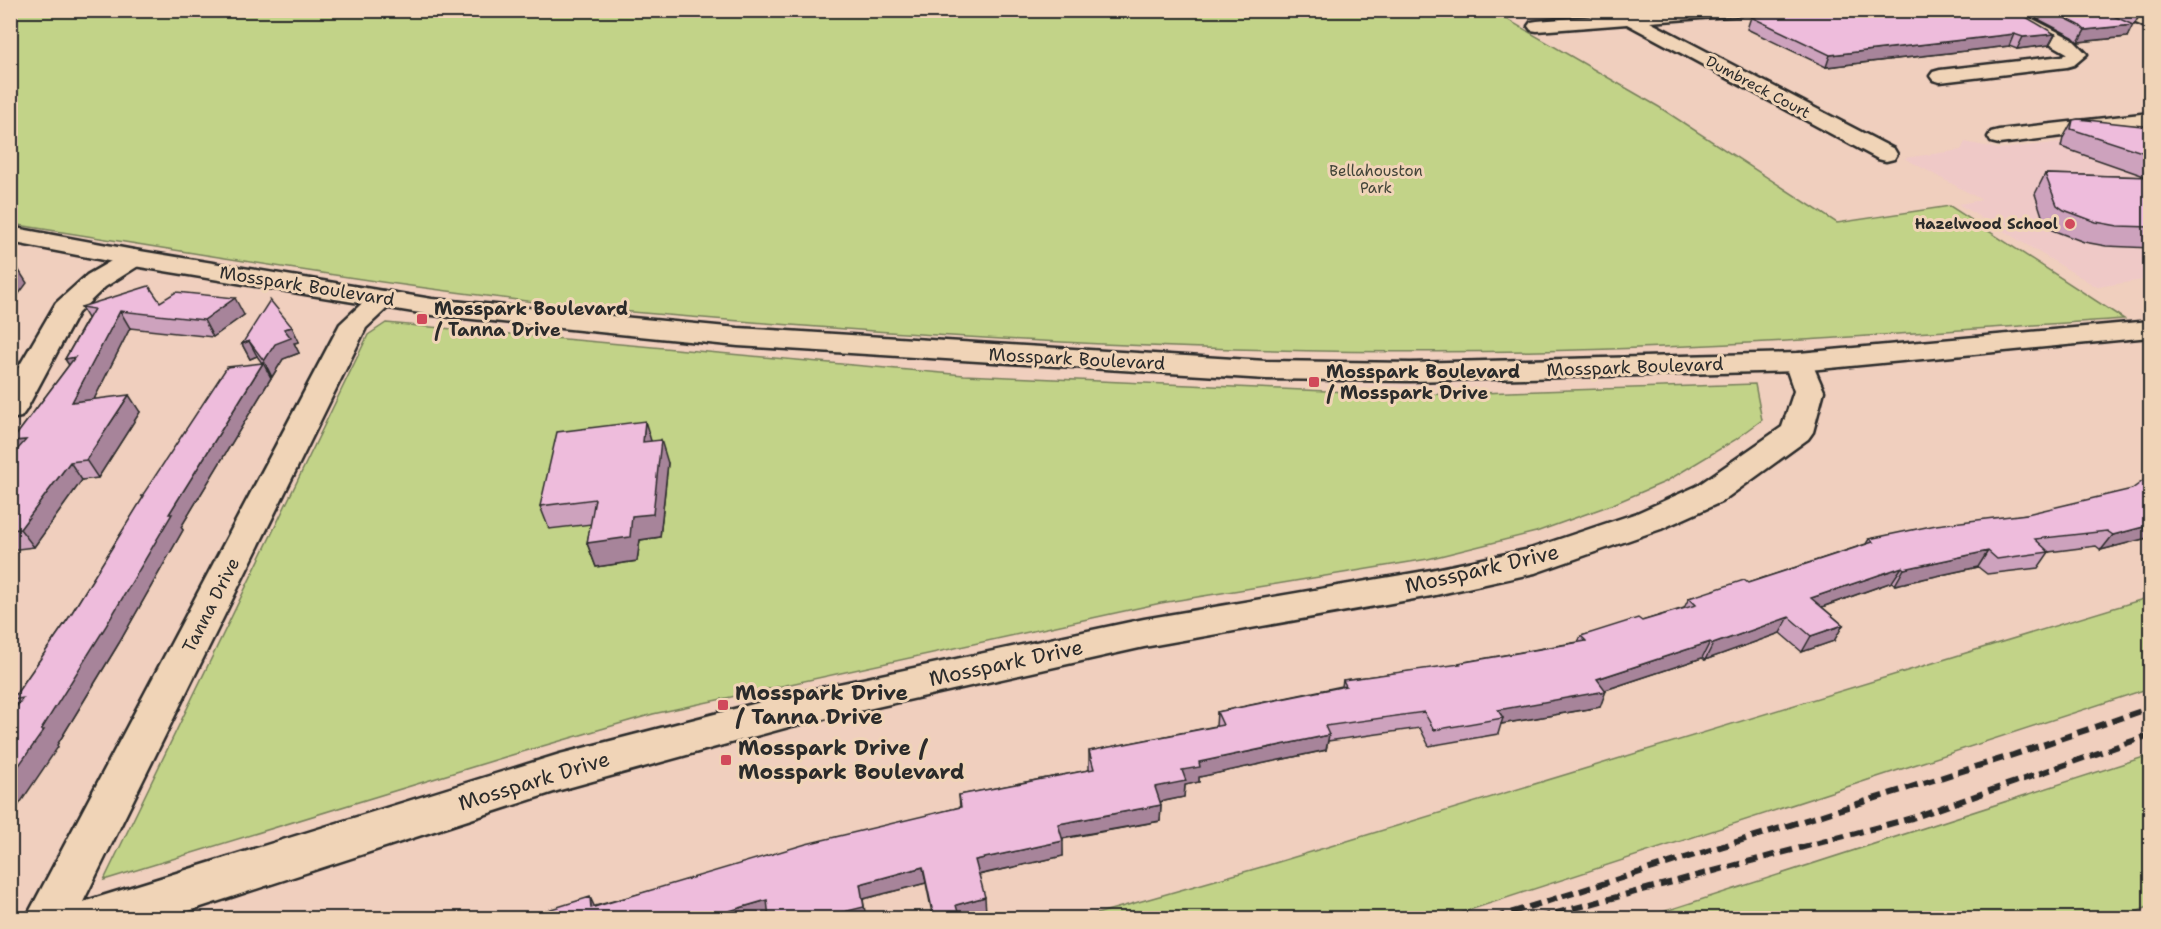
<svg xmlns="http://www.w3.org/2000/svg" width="2161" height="929" viewBox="0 0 2161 929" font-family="'Shantell Sans',sans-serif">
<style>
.built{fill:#efc9c7}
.green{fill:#c2d388;stroke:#767f5a;stroke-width:1.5}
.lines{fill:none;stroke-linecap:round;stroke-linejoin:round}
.street-casing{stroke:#2b2b2b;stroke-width:5}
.secondary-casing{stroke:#2b2b2b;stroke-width:5}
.street{fill:#f0d4b7;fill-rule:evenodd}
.secondary{fill:#f0d4b7;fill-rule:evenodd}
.rail{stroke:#2b2b2b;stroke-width:6;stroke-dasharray:12 6;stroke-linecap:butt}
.wall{fill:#cda2bd;stroke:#2b2b2b;stroke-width:1.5}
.shaded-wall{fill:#a7849a;stroke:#2b2b2b;stroke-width:1.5}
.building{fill:#eebcdc;stroke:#2b2b2b;stroke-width:1.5}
.poi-dot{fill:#d1495b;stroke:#f0d4b7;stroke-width:2}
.labels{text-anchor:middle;stroke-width:6;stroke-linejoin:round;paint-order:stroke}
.far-street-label{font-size:15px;fill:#2b2b2b;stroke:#f0d4b7}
.far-park-label{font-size:15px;fill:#424439;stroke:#f0d4b7}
.far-poi-label{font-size:15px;font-weight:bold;fill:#2b2b2b;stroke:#f0d4b7;text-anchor:end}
.street-label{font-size:18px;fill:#2b2b2b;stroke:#f0d4b7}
.poi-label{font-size:18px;font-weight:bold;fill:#2b2b2b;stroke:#f0d4b7;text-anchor:start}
.near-street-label{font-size:21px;fill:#2b2b2b;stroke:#f0d4b7}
.near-poi-label{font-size:21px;font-weight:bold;fill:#2b2b2b;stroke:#f0d4b7;text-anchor:start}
</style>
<rect width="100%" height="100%" fill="#f0cfbe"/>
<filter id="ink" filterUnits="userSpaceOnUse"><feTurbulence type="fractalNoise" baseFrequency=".0167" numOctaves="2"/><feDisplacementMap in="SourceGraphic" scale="12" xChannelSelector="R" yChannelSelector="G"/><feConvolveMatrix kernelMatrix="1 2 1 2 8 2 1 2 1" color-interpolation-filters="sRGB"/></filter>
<g filter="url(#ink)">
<!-- built -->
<path class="built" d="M2150,132V279L2097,287L1958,204L1982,200L1904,158L1961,150L1965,142L2000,149Z"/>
<!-- green -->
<path class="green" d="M1491,10L1659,107L1837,223L1950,206L2124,319C1929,332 1734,347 1539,351C1244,356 948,339 655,314C439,296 224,257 11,224V11Z
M386,323L964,375L1418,395L1755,384L1762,420L1735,440L1665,482L1611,505L1536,532L1428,559L1161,603L653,714L505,757L104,880L368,335Z
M2150,597V688L1445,918H1082L1265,866Z
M2150,755V906L2123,918H1644Z"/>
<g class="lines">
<!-- street casing -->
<g class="street-casing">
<path id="street" d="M1668,10H1749L1741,15L1650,22L1894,149L1897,154L1894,159L1886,161L1878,159L1627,24L1537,31L1531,30L1528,26L1531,22L1537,21Z
M1992,10H2015L2072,39L2087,54L2074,65L2067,67L1940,82L1933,80L1930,76L1933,72L1940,70L2062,56L2067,53Z
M2150,113V125L1999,144L1991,142L1988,137L1991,132L1999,130Z
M134,250L143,253L147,258L143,263L105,287L78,313L26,410L21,417L10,419V382L56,303L87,275L125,253Z
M383,291L393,293L397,299L366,328L83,902L560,754L792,694L1144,619L1431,570L1530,549L1637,513L1697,486L1782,427L1794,391L1784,362L1789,356L1799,353L1809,356L1824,391L1813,432L1808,439L1721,502L1661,529L1535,573L1431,596L1144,647L792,726L560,790L167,918H26L340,324L373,293Z"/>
</g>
<!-- secondary casing -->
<g class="secondary-casing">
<path id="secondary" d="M2113,10H2136L2150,17V29L2115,14Z
M10,227L134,250L432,299L738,328L1266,361L1411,363L1799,353L2150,321V337L1799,371L1411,381L1266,379L738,346L432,315L134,266L10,242Z"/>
</g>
<!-- street -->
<use href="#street" class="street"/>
<!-- secondary -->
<use href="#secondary" class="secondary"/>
<!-- rail -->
<path class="rail" d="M1494,918L2013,755L2150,708
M1538,918L1912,818L2150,735"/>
</g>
<!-- wall -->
<path class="wall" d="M2021,10H2134L2141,13L2134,25H2132L2127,37L2078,42L2073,37Z
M2142,10H2151V15Z
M1751,17L2055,34L2049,45L2017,49L2009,46L1826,67L1747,29Z
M2073,120L2151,127V248L2106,246L2084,242L2052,230L2045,225L2035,194L2045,174L2147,177L2061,147L2063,138Z
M160,302L244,315L213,337L130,328L94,399L140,412L98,478L82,480L34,547L10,550V458L18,450L12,441L69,365L65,359L88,318L81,307Z
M292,327L299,342L294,343L299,353L283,359L272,377L266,368L271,378L181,527L183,530L119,643L57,745L58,747L12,700L68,619L143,498L142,496L262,363L257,356L250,359L242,344Z
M651,441L668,463L660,537L640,540L637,561L596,567L587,543L591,524L549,529L540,506Z
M2027,514L2151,537L2101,550L2096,546L2049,552L2038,568L1987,574L1978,567L1895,585L1892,582L1822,607L1843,625L1834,641L1802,652L1780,633L1705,660L1702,658L1605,690L1600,707L1501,724L1498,734L1429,746L1420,728L1328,741L1326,750L1199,777V782L1185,785L1184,797L1160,802L1161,805L1160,821L1062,839L1063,856L979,875L986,913L964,918H933L926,883L863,899L769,916L760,918L595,906L960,807L959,795L1089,770V751L1216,726L1217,712L1342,686L1343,680L1458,665L1459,663L1578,642L1581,636L1642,621L1684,608L1689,598L1748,583L1866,544L1869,539Z"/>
<!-- shaded-wall -->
<path class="shaded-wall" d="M2133,25L2127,37L2078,42L2085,30Z
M2014,34L2009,46L1826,67L1830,55Z
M2055,34L2049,45L2017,49L2023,37Z
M18,269L27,283L10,306V279Z
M235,298L244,315L213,337L204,320Z
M120,311L130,328L84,419L72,402Z
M292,327L299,342L294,343L299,353L283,359L272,377L264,361L284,329Z
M249,341L257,356L250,359L242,344Z
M75,357L76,376L65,359Z
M263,363L271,378L181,527L183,530L119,643L57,745L58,747L10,818V778L41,730L169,514Z
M129,395L140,412L98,478L86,460Z
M645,421L652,444L643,442Z
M26,440L25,460L12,441Z
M661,440L668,463L660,537L640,540L637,561L596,567L587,543L632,516Z
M70,462L82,480L34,547L20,529Z
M2151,525V537L2101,550L2113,535Z
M1988,551L1978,567L1895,585L1904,569Z
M1902,567L1892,582L1802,614L1811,598Z
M1789,617L1780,633L1705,660L1713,644Z
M1843,625L1834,641L1802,652L1811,636Z
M1710,642L1702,658L1596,693L1606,691L1600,707L1501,724L1503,718L1498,710L1597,679Z
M1329,735L1326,750L1199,777V782L1185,785L1184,797L1154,803L1155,787L1182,770L1199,762Z
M1161,805L1160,821L1058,839V824Z
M1063,841V856L977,875L975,860Z
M923,867L926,883L863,899L866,918H819L860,884Z
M590,897L597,912L591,908Z
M985,897L986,913L964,918H948L956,905Z
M767,900L771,915L760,918H705Z"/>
<!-- building -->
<path class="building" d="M1812,10H2014L2055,34L2023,37L2014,34L1830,55L1751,17Z
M2049,10H2134L2141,13L2105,12L2133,25L2085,30L2079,25Z
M2078,119L2151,127V155L2071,129L2073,120Z
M2045,174L2151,177V227L2118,226L2096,222L2064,210L2057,205Z
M10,267L18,269L10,279Z
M149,286L160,302L176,292L235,298L204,320L120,311L72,402L129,395L86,460L70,462L20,529L10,530V458L26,440L12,441L75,357L65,359L94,309L81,307Z
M270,300L292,327L284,329L291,338L275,344L264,361L249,341L242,344Z
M263,363L169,514H172L106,626L41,730H44L10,778V715L23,698L12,700L68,619L144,496H142L227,367Z
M645,421L643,442L661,440L653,514L632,516L630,537L587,543L595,499L540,506L557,432Z
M2151,475V525L2113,535L2107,531L2035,539L2049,552L1997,559L1988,551L1904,569L1902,567L1811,598L1843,625L1811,636L1789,617L1713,644L1710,642L1597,679L1606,691L1498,710L1503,718L1434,730L1424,712L1325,726L1329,735L1199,762L1200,767L1182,770L1186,781L1155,787L1161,805L1058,824L1063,841L975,860L985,897L956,905L959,916L948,918H934L923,867L860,884L864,907L819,918H769L767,900L705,918H522L590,897L591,908L806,844L961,807L959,795L1094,769L1089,751L1223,725L1217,712L1346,686L1343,680L1460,664L1459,663L1586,641L1581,636L1638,618L1642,621L1696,605L1689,598L1744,580L1748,583L1873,542L1869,539L1936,525L2027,514L2132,489Z"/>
</g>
<!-- markers -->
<g class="poi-dot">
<circle cx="2070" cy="224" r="6"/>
<rect x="416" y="313" width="12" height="12" rx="3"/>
<rect x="1308" y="376" width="12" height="12" rx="3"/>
<rect x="717" y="699" width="12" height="12" rx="3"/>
<rect x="720" y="754" width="12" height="12" rx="3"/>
</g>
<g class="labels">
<!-- far-street labels -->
<g class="far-street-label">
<text transform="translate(1758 87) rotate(28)" y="5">Dumbreck Court</text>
</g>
<!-- far-park labels -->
<g class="far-park-label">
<text x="1376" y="176">Bellahouston<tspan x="1376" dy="17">Park</tspan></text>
</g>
<!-- far-poi labels -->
<g class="far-poi-label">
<text x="2058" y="229">Hazelwood School</text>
</g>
<!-- street labels -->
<g class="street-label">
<text transform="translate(307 286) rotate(9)" y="6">Mosspark Boulevard</text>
<text transform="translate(1077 359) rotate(3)" y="6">Mosspark Boulevard</text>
<text transform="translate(1635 367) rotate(-2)" y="6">Mosspark Boulevard</text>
<text transform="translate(211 605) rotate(-63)" y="6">Tanna Drive</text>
</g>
<!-- poi labels -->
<g class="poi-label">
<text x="434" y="315">Mosspark Boulevard<tspan x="434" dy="21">/ Tanna Drive</tspan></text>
<text x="1326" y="378">Mosspark Boulevard<tspan x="1326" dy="21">/ Mosspark Drive</tspan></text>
</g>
<!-- near-street labels -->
<g class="near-street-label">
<text transform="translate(1482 569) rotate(-13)" y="7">Mosspark Drive</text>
<text transform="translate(1006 663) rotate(-12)" y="7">Mosspark Drive</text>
<text transform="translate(534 781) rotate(-17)" y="7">Mosspark Drive</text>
</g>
<!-- near-poi labels -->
<g class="near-poi-label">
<text x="735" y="700">Mosspark Drive<tspan x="735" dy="24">/ Tanna Drive</tspan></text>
<text x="738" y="755">Mosspark Drive /<tspan x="738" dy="24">Mosspark Boulevard</tspan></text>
</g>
</g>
<!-- margin -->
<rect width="2161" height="929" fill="none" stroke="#f0d4b7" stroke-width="36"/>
<rect x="18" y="18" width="2125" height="893" fill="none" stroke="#2b2b2b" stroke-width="2" filter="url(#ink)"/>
</svg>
